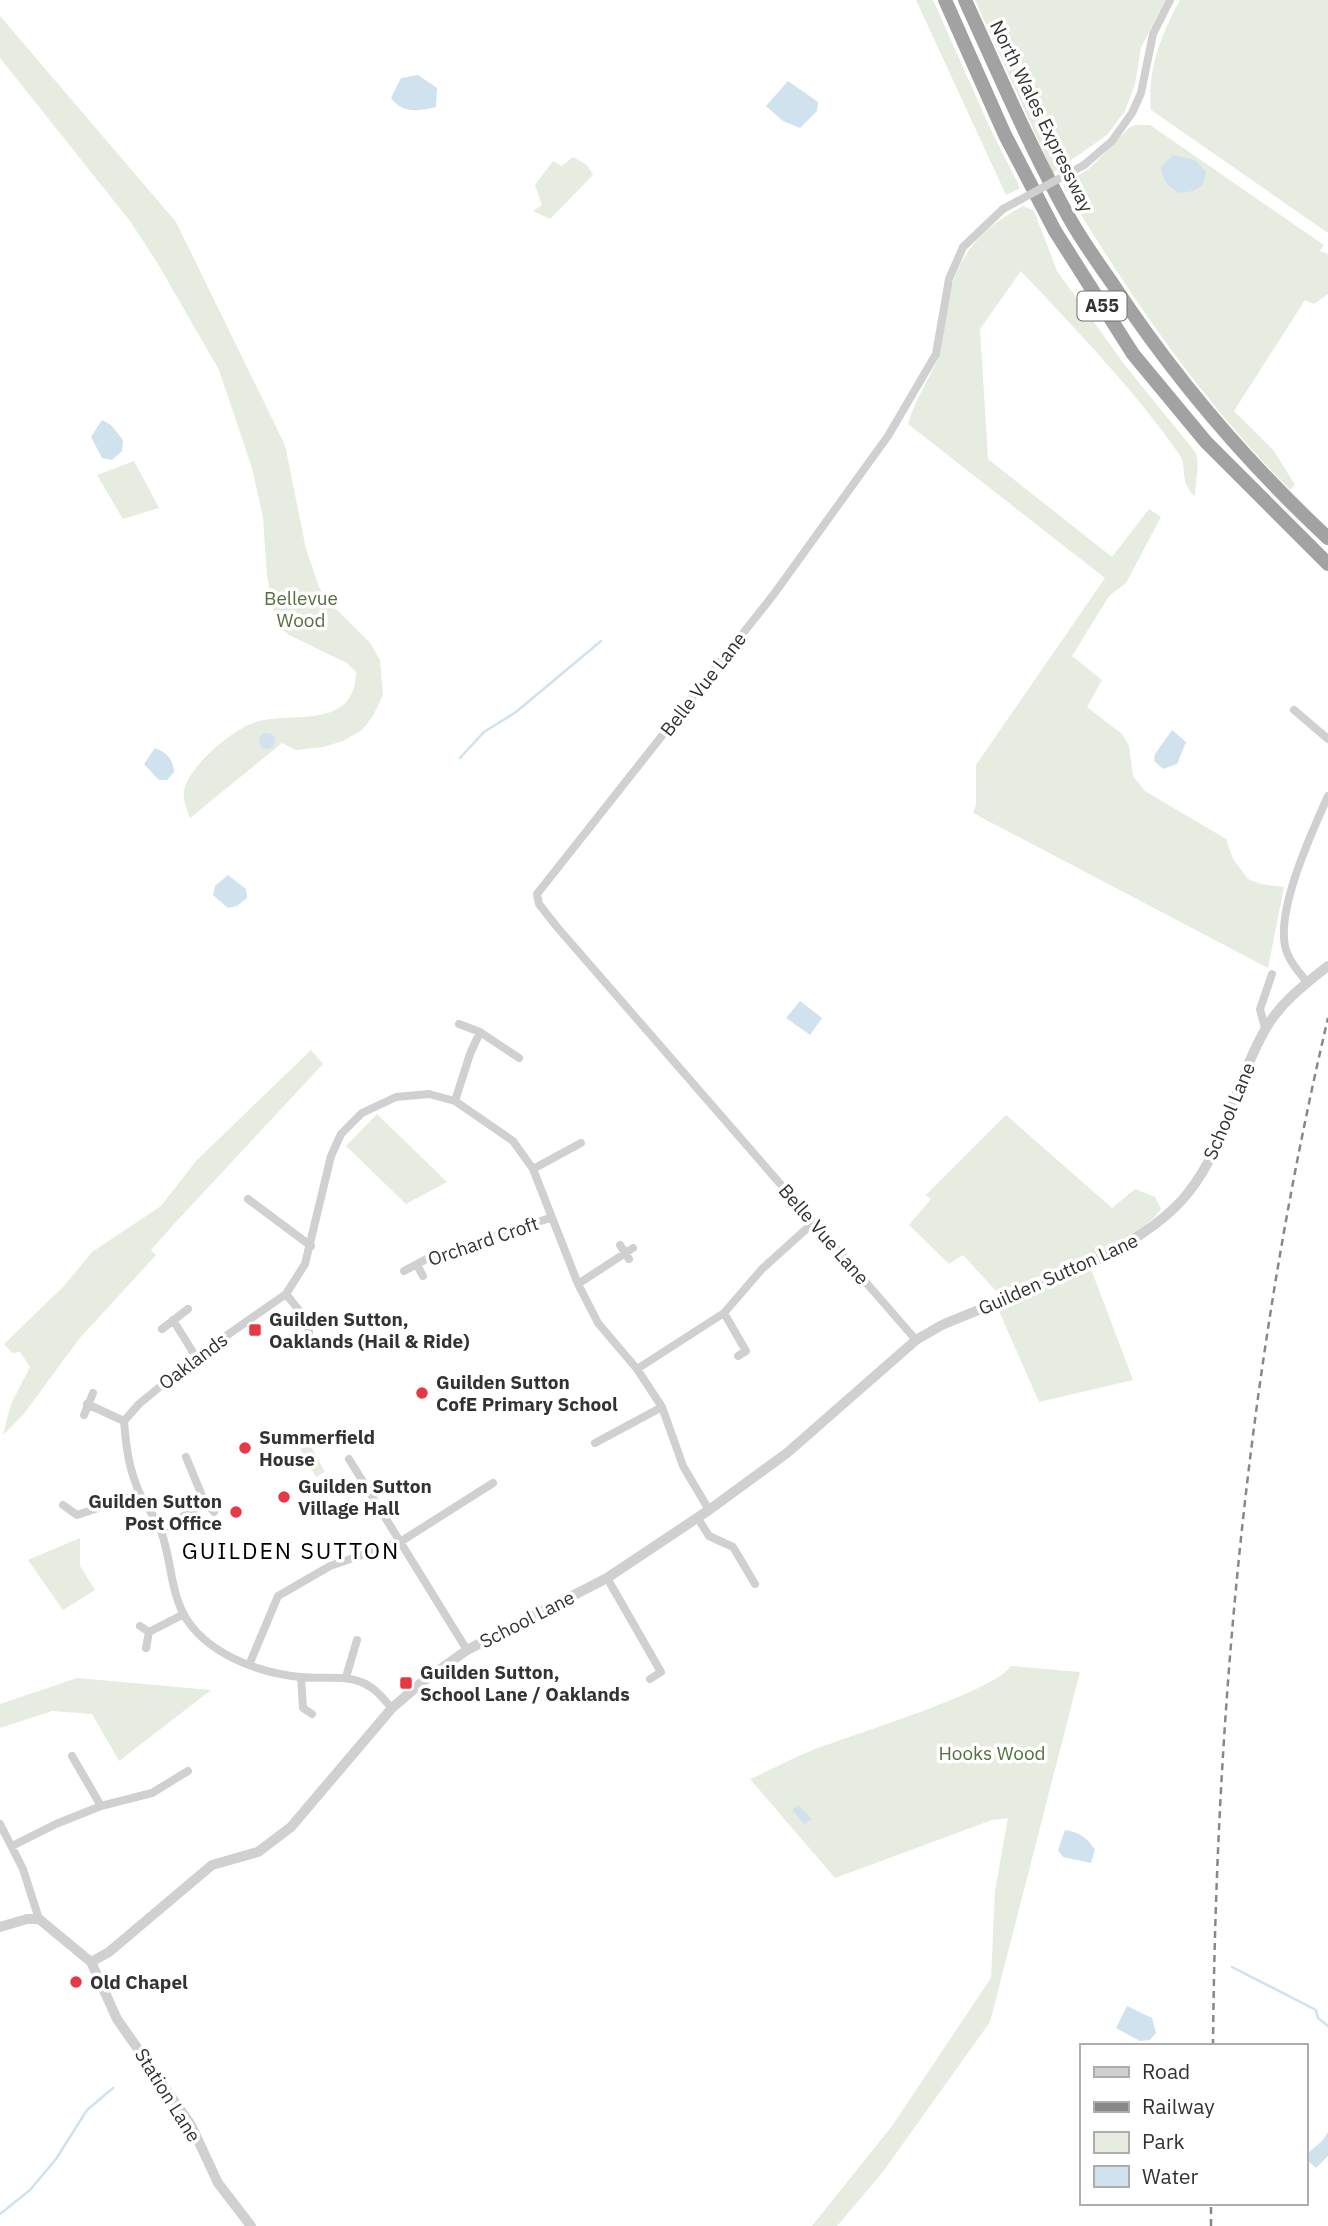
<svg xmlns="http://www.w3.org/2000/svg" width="1328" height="2226" viewBox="0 0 1328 2226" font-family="'IBM Plex Sans',sans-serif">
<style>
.green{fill:#e6ecdf}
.water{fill:#cfe2ee}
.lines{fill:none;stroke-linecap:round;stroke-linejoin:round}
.stream{stroke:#cfe2ee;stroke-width:2.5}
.minor{stroke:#d0d0d0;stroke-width:8}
.tertiary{stroke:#d0d0d0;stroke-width:10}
.trunk{stroke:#a2a2a2;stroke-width:14}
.rail{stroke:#888;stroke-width:2.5;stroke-dasharray:7 5;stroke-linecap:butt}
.minor-bridge{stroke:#d0d0d0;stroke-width:8}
.poi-dot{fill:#e63946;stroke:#fff;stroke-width:2.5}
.labels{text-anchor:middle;stroke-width:7;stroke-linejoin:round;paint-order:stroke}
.shield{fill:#fff;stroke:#707070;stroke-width:2}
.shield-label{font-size:18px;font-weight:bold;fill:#333}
.street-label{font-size:19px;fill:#333;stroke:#fff}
.park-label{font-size:19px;fill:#56703f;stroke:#fff}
.poi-label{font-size:19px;font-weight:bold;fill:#333;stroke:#fff;text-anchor:start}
.quarter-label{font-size:23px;letter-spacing:2px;fill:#000;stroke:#fff}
</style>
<rect width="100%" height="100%" fill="#fff"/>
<!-- green -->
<path class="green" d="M916,0H933L990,128L1020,188L1006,195Z
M975,0H1165L1141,48L1135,84L1125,111L1107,135L1053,173Z
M1180,0H1328V233L1151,110C1147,70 1161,35 1180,0Z
M0,16L176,222L285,445L306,549L319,587L326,599L370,643L380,660L383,695L373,716L362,730L343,741L323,747L296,750L282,743L190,818C187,810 183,801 184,792C186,768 234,728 256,722C292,711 355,731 356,672L347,663L289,635L276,623L267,576L263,517L252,468L219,370L158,264L130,221L0,58Z
M1136,125H1150L1324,245L1320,251L1328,254V294L1314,304L1305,300L1234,411L1274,451L1295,485L1290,490C1199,397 1130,297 1063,185L1090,168L1130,127Z
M573,157L587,165L593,175L550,219L533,211L542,205L535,185L553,161L562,166Z
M1023,206L1034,211L1057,271L1124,364L1196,453C1200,469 1195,481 1195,497C1177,477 1189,469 1179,454C1133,388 1076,330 1021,271L980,329L988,459L1112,557L1149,509L1161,517L1126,583L1109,596L1072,656L1102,680L1087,707L1122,734L1129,746L1133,776L1145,791L1226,839L1233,859L1248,879L1261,884L1284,887L1268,968L973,813L976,804V765L1105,578L908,424C915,399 929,380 939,356C944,343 942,327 945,313C955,260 975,232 1023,206Z
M134,461L159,508L123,519L97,475Z
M311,1050L323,1064L174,1224L151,1250L156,1255L79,1339L23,1415L3,1435L11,1404L30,1367L20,1352L12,1353L4,1344L64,1286L92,1252L161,1206L196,1161Z
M377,1114L447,1182L406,1204L346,1146Z
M1006,1115L1112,1208L1135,1189L1155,1197L1161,1209C1136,1246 1040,1275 997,1292L963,1255L949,1264L909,1225L931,1199L926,1195Z
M1091,1269L1133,1380L1039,1402L998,1309Z
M310,1444L325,1472L316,1477L300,1449Z
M80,1538V1566L95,1590L63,1610L28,1560Z
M1011,1666L1080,1672L990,2022L882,2173L837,2226H812L892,2126L991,1978L995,1891L1008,1818L992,1820L835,1878L750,1779C771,1770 792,1758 813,1750C851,1735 994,1692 1011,1666Z
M77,1678L211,1690L119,1761L92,1714L52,1711L0,1728V1704Z"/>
<!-- water -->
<path class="water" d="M418,75L437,88L436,107C417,111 403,114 391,98L401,78Z
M788,81L818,102L817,111L800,128L783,121L766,106Z
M1173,155L1195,160L1206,171L1203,184L1193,191L1179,193C1167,185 1162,180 1161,166Z
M102,420L111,425L123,440L122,451L112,460L102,458L91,437Z
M1172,730L1186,742L1177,764L1163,769L1154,761L1155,754Z
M259 741a8 8 0 1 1 16 0a8 8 0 1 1-16 0Z
M155,748C167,753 173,759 174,772L167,780H159L144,764Z
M228,875L246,889L247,898L237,906L228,908L213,895L215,886Z
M800,1001L822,1018L810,1035L786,1018Z
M798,1805L812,1819L804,1824L792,1810Z
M1065,1830C1079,1832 1088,1838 1095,1850L1091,1863L1063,1857L1058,1850Z
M1127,2006L1152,2018L1156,2033L1150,2040L1140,2041L1116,2028Z
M1328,2132V2156L1316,2168L1307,2160L1308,2153L1322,2141Z"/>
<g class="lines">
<!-- stream -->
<path class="stream" d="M460,758L484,732L516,712L601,641
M1232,1967L1316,2010L1318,2018L1328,2026
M0,2214L30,2190L56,2159L87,2110L113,2088"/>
<!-- minor -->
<path class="minor" d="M1084,165L1112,141L1132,113L1141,93L1153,34L1170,0
M1294,710L1328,739
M1307,982C1298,971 1288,960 1285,946C1277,907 1312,832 1328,796
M1265,1028L1260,1009L1272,974
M480,1032L519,1058
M455,1101L470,1054L480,1032L459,1024
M533,1169L581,1143
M248,1199L311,1246
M620,1245L629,1259
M417,1265L423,1276
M404,1271L432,1256L550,1218
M578,1284L633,1248
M286,1294L306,1319L309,1332
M724,1313L762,1269L814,1222
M173,1320L196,1357
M162,1329L188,1309
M916,1340L557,927L539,904L537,894L774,594L888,436L936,354L949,279L963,247L1003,209
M637,1369L724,1313L746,1351L738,1356
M87,1404L124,1421
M84,1415L93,1393
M595,1443L662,1407
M186,1457L205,1503
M349,1459L467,1650
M63,1505L77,1515L140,1494
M697,1517L709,1536L733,1547L755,1584
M161,1530L205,1503L214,1512
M607,1578L661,1672L650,1679
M140,1626L149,1632
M146,1648L149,1632L184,1614
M249,1665L278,1596L330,1566L400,1542L493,1483
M301,1677L303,1708L312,1714
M346,1677L357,1640
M392,1708C385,1701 378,1691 369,1686C348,1673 325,1680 301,1677C258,1673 204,1653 183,1613C170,1587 171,1558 161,1531C156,1518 146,1506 140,1494C129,1470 126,1447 124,1421L139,1404L196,1357L286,1294L305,1264L331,1156L341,1134L362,1113L396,1097L429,1094L455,1101L513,1141L533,1169L578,1284L598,1323L637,1369L662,1407L683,1466L709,1510
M72,1756L101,1806
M0,1824L23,1869L39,1919
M12,1846L56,1824L101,1806L152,1793L188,1771"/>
<!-- tertiary -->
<path class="tertiary" d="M0,1927L27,1919H39L91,1962L117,2019L191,2125L218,2183L251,2226
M91,1962L109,1952L212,1865L258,1852L291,1827L392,1708L421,1683L467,1650L607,1578L709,1510L787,1453L916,1340L942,1325C1016,1293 1138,1256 1188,1193C1226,1146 1235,1082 1265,1030C1279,1004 1305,984 1328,966"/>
<!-- trunk -->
<path class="trunk" d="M945,0L1005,135L1055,231L1133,354L1206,442L1328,564
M965,0C999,74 1031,150 1071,221C1083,242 1098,263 1112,283C1174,377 1245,461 1328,538"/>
<!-- rail -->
<path class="rail" d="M1213,2046C1216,1702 1249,1353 1328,1018
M1211,2226V2203"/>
<!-- minor-bridge -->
<path class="minor-bridge" d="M1003,209L1084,165"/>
</g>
<!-- markers -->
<g class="poi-dot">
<rect x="248" y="1323" width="14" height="14" rx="3.5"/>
<circle cx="422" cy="1393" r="7"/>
<circle cx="245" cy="1448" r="7"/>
<circle cx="284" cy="1497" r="7"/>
<circle cx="236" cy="1512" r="7"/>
<rect x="399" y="1676" width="14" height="14" rx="3.5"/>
<circle cx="76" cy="1982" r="7"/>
</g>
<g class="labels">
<!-- shield labels -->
<rect class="shield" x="1077.5" y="291.5" width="49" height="29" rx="5"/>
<g class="shield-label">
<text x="1102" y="312">A55</text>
</g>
<!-- street labels -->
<g class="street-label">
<text transform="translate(1042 116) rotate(64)" y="7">North Wales Expressway</text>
<text transform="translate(703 684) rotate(-52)" y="7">Belle Vue Lane</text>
<text transform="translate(1229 1111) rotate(-67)" y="7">School Lane</text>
<text transform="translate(824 1234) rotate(49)" y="7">Belle Vue Lane</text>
<text transform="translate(483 1241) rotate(-19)" y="7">Orchard Croft</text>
<text transform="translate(1058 1274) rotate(-24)" y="7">Guilden Sutton Lane</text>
<text transform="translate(193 1361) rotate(-37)" y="7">Oaklands</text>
<text transform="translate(527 1619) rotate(-27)" y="7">School Lane</text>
<text transform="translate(168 2095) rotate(58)" y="7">Station Lane</text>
</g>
<!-- park labels -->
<g class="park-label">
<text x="301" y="605">Bellevue<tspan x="301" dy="22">Wood</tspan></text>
<text x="992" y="1760">Hooks Wood</text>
</g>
<!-- poi labels -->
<g class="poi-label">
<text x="269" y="1326">Guilden Sutton,<tspan x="269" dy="22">Oaklands (Hail &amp; Ride)</tspan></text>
<text x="436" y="1389">Guilden Sutton<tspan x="436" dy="22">CofE Primary School</tspan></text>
<text x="259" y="1444">Summerfield<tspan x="259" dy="22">House</tspan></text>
<text x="298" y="1493">Guilden Sutton<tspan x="298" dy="22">Village Hall</tspan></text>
<text x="222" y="1508" text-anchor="end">Guilden Sutton<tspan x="222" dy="22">Post Office</tspan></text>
<text x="420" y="1679">Guilden Sutton,<tspan x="420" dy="22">School Lane / Oaklands</tspan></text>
<text x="90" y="1989">Old Chapel</text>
</g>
<!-- quarter labels -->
<g class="quarter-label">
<text x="291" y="1559">GUILDEN SUTTON</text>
</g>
</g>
<!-- legend -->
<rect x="1080" y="2044" width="228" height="161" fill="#ffffff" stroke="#adadad" stroke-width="2"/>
<rect x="1094" y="2067" width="35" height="10" fill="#d0d0d0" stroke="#adadad" stroke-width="2"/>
<text x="1142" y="2079" font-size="21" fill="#333333">Road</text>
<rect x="1094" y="2102" width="35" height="10" fill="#888888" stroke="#adadad" stroke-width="2"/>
<text x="1142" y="2114" font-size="21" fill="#333333">Railway</text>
<rect x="1094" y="2132" width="35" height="21" fill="#e6ecdf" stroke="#adadad" stroke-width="2"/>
<text x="1142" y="2149" font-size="21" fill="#333333">Park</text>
<rect x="1094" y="2166" width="35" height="21" fill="#cfe2ee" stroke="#adadad" stroke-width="2"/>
<text x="1142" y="2184" font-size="21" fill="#333333">Water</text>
</svg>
